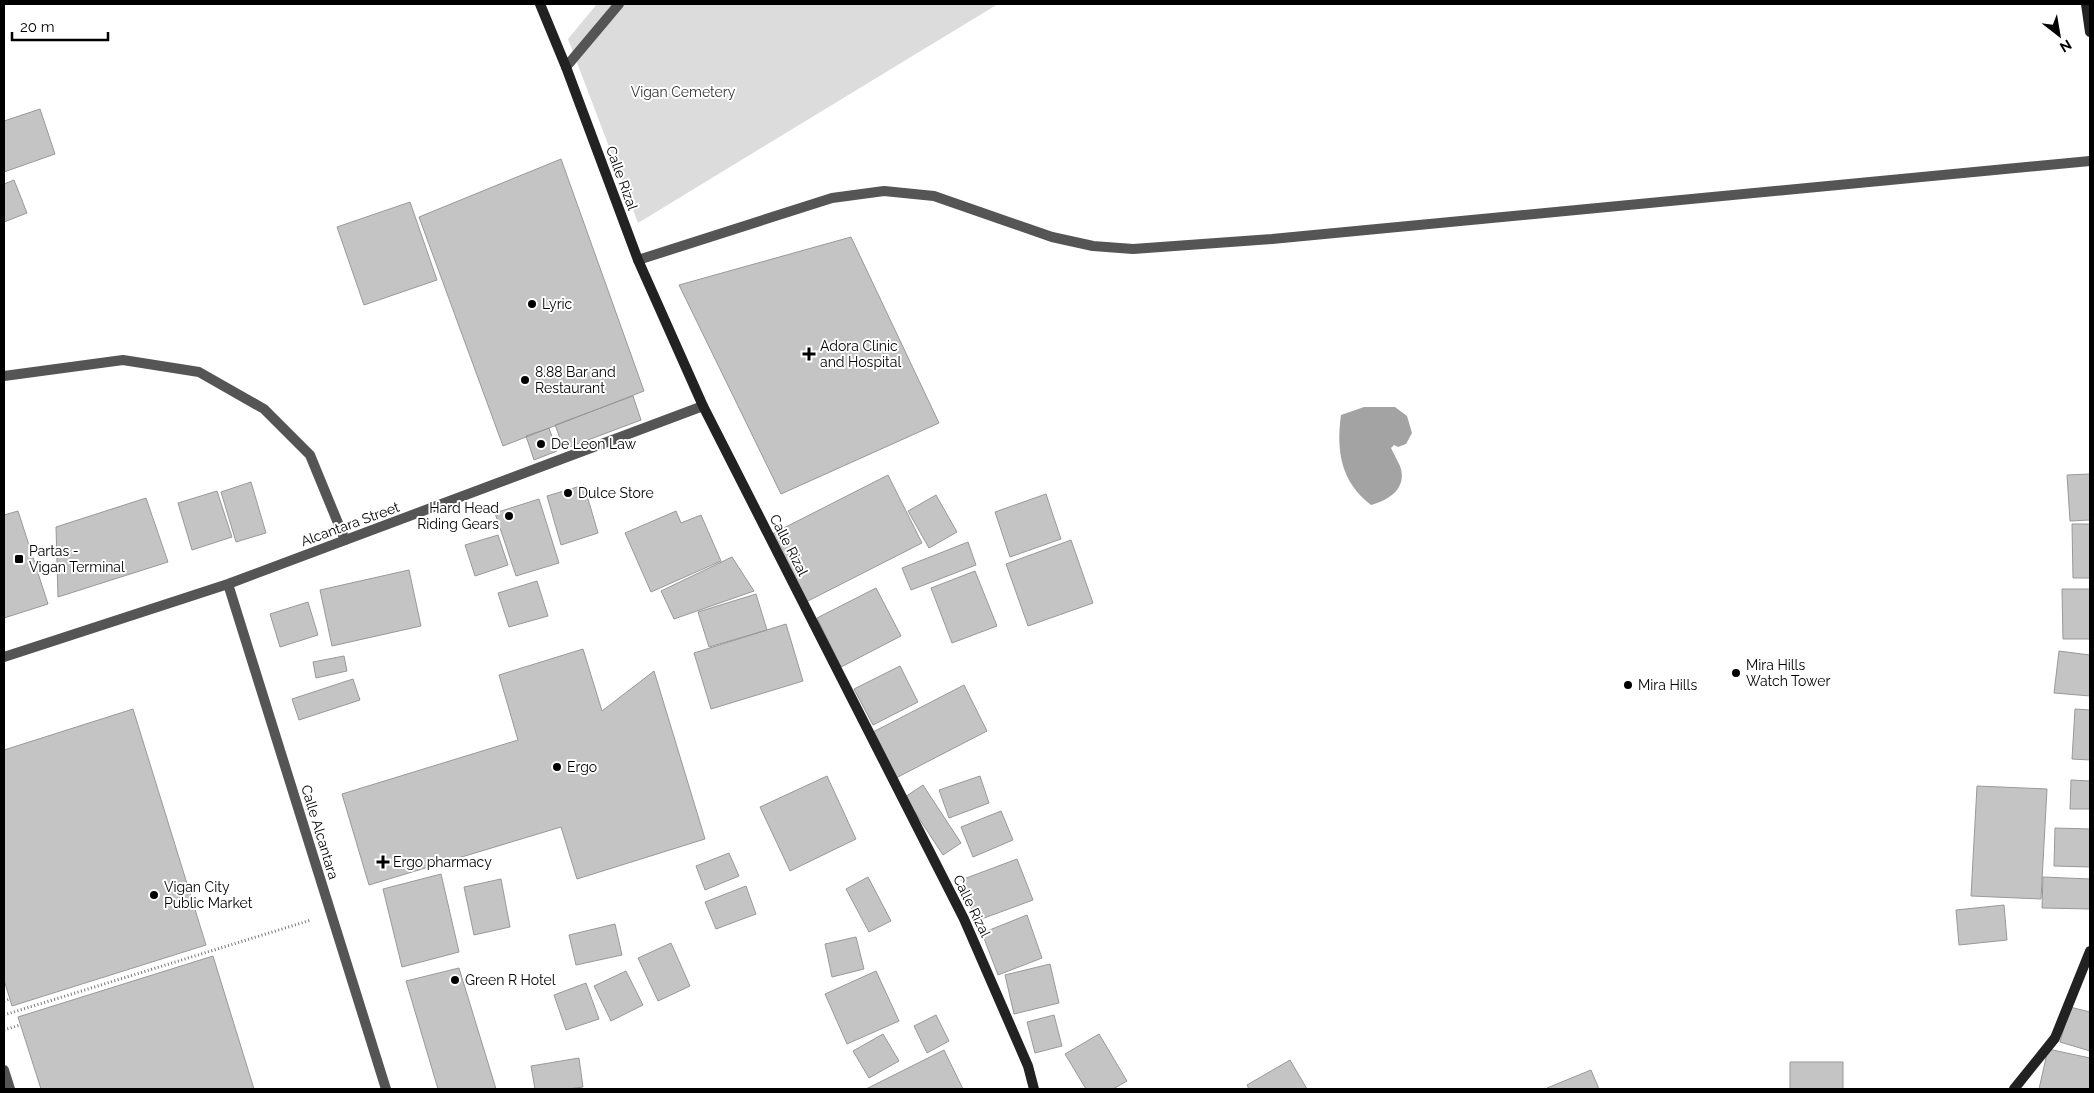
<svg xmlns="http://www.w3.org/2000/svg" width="2094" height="1093" viewBox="0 0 2094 1093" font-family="Raleway,sans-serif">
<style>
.green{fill:#dcdcdc}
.water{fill:#a3a3a3}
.building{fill:#c4c4c4;stroke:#999}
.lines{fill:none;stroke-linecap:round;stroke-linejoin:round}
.path{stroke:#777;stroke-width:3;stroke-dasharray:1 2.5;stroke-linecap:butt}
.lane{stroke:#555;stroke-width:10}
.street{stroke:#555;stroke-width:10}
.secondary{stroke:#222;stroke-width:10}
.poi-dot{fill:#000;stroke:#fff;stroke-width:2}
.labels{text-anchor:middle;stroke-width:4;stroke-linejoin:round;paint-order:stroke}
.park-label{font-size:14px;fill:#333;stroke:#fff}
.street-label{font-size:14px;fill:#000;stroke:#fff}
.poi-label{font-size:14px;fill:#000;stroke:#fff;text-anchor:start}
</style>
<rect width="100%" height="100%" fill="#fff"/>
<!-- green -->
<path class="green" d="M597,4H998L638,223L568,39Z"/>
<!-- water -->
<path class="water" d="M1364,407H1395L1407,416L1412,433L1406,444L1398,447L1394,445L1391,448C1394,454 1397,460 1400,466C1408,488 1389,500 1371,505C1341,482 1336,451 1341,415Z"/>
<!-- building -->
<path class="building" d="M40,109L55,154L4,172V121Z
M561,159L644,391L503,446L419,217Z
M14,180L27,213L4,222V184Z
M410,202L437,280L364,305L337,227Z
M851,237L939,423L781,494L679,285Z
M633,396L641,420L564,449L555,425Z
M549,428L557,451L534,460L526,436Z
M2090,474V520L2070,521L2067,475Z
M888,475L922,543L804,603L770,535Z
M251,482L266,533L236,542L221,492Z
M584,485L598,533L561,545L547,496Z
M217,491L232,537L192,550L178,503Z
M1046,494L1061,539L1010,557L995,512Z
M936,495L957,532L929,548L908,511Z
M146,498L168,562L58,597L56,527Z
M539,499L559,563L516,576L495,513Z
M18,511L48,604L4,618V515Z
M676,511L681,523L701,515L721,561L651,592L625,533Z
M2072,524H2090V578H2073Z
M498,535L508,565L475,576L465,545Z
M1071,540L1093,603L1028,626L1006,564Z
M968,542L976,565L911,590L902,568Z
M732,557L754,591L674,619L661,591Z
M409,570L421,626L332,646L320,590Z
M975,571L997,626L952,643L931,588Z
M537,581L548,616L509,627L498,593Z
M876,588L901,636L841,667L817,618Z
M2062,589H2090V639H2063Z
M756,594L767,630L709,647L698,612Z
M308,602L318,635L280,647L270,614Z
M786,624L803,681L711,709L694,653Z
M583,649L602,711L654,671L705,839L577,879L561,827L369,885L342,794L518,740L499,675Z
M2059,651L2090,655V696L2054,693Z
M344,656L347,671L316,678L313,662Z
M900,666L918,702L873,725L854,689Z
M353,679L360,700L299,720L292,699Z
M964,685L987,731L896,778L873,732Z
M133,709L206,945L12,1006L4,980V750Z
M2075,709L2090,710V760L2072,759Z
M827,776L856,839L790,871L760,807Z
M980,776L989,803L949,818L939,790Z
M2071,780L2090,781V809H2070Z
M923,785L961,843L943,855L905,797Z
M1977,786L2047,789L2041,899L1971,896Z
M1001,811L1013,840L973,857L961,827Z
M2055,828L2090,829V867L2054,866Z
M729,853L739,876L705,890L696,866Z
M1017,859L1033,900L976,921L961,880Z
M441,874L459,952L402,967L383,889Z
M868,877L891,921L869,932L846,889Z
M2043,877L2090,879V909L2042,908Z
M501,879L510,927L474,935L464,887Z
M746,886L756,914L716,929L705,902Z
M2004,905L2007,940L1959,945L1956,910Z
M1027,915L1042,958L998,975L982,933Z
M615,924L622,955L576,965L569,935Z
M856,937L864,969L832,977L825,944Z
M671,943L690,986L658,1001L638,958Z
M213,956L254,1089H41L18,1017Z
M1050,964L1059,1003L1014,1014L1005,975Z
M459,968L496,1089H438L406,981Z
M626,971L643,1005L611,1021L594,986Z
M876,971L899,1021L847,1044L825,994Z
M586,983L599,1019L566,1030L554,995Z
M2070,1007L2090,1012V1051L2060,1042Z
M936,1015L949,1041L927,1053L914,1026Z
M1054,1015L1062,1046L1035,1053L1027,1022Z
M883,1034L899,1061L869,1078L853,1051Z
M1099,1034L1127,1081L1113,1089H1086L1065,1054Z
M2048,1049L2090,1058V1089H2039Z
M944,1050L963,1089H866Z
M579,1058L583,1087L567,1089H535L531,1066Z
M1290,1060L1307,1089H1249L1247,1085Z
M1790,1062H1843V1089H1790Z
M1591,1070L1599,1089H1547V1088Z"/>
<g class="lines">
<!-- path -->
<path class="path" d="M4,1001L10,999
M4,1015L311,920
M4,1030L20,1025"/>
<!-- lane -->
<path class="lane" d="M566,67L619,4
M4,376L123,360L199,372L264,409L310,455L345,540
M4,1070L10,1089"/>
<!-- street -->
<path class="street" d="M638,260L832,198L884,191L934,196L1052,237L1093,246L1133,249L1272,239L2090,161
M228,584L386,1089
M4,657L228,584L703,406"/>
<!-- secondary -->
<path class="secondary" d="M540,4L566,67L638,260L703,406L964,919L1028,1066L1034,1089
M2086,4L2090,32
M2014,1089L2055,1038L2090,951"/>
</g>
<!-- markers -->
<g class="poi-dot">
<circle cx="532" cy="304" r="5"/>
<path d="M806.5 346.5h5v5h5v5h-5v5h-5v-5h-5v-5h5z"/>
<circle cx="525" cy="380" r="5"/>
<circle cx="541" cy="444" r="5"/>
<circle cx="568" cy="493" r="5"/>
<circle cx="509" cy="516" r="5"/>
<rect x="14" y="554" width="10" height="10" rx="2.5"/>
<circle cx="1736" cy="673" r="5"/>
<circle cx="1628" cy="685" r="5"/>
<circle cx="557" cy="767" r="5"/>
<path d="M380.5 854.5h5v5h5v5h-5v5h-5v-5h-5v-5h5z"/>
<circle cx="154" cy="895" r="5"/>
<circle cx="455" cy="980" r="5"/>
</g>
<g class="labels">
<!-- park labels -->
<g class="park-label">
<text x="683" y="97">Vigan Cemetery</text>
</g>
<!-- street labels -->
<g class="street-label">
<text transform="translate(622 178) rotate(70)" y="5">Calle Rizal</text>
<text transform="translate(350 524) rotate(-20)" y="5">Alcantara Street</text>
<text transform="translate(789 545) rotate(63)" y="5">Calle Rizal</text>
<text transform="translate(320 832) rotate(73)" y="5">Calle Alcantara</text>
<text transform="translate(972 906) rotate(64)" y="5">Calle Rizal</text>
</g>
<!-- poi labels -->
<g class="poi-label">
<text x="542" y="309">Lyric</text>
<text x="820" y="351">Adora Clinic<tspan x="820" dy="16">and Hospital</tspan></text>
<text x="535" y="377">8.88 Bar and<tspan x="535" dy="16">Restaurant</tspan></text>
<text x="551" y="449">De Leon Law</text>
<text x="578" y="498">Dulce Store</text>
<text x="499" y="513" text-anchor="end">Hard Head<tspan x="499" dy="16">Riding Gears</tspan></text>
<text x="29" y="556">Partas -<tspan x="29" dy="16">Vigan Terminal</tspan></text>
<text x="1746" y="670">Mira Hills<tspan x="1746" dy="16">Watch Tower</tspan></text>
<text x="1638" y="690">Mira Hills</text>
<text x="567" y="772">Ergo</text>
<text x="393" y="867">Ergo pharmacy</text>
<text x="164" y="892">Vigan City<tspan x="164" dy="16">Public Market</tspan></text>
<text x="465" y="985">Green R Hotel</text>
</g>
</g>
<!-- border -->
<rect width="2094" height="1093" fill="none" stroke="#000000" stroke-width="10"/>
<!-- north arrow -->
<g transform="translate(2059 35) rotate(149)" stroke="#ffffff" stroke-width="4" paint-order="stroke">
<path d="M0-4L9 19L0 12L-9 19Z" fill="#000000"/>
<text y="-8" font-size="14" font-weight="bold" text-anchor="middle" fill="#000000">N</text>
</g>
<!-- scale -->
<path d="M12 32v8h96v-8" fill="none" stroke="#000000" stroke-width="2.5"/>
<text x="20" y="32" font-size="15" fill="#000000" stroke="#ffffff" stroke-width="4" paint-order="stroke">20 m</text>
</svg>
